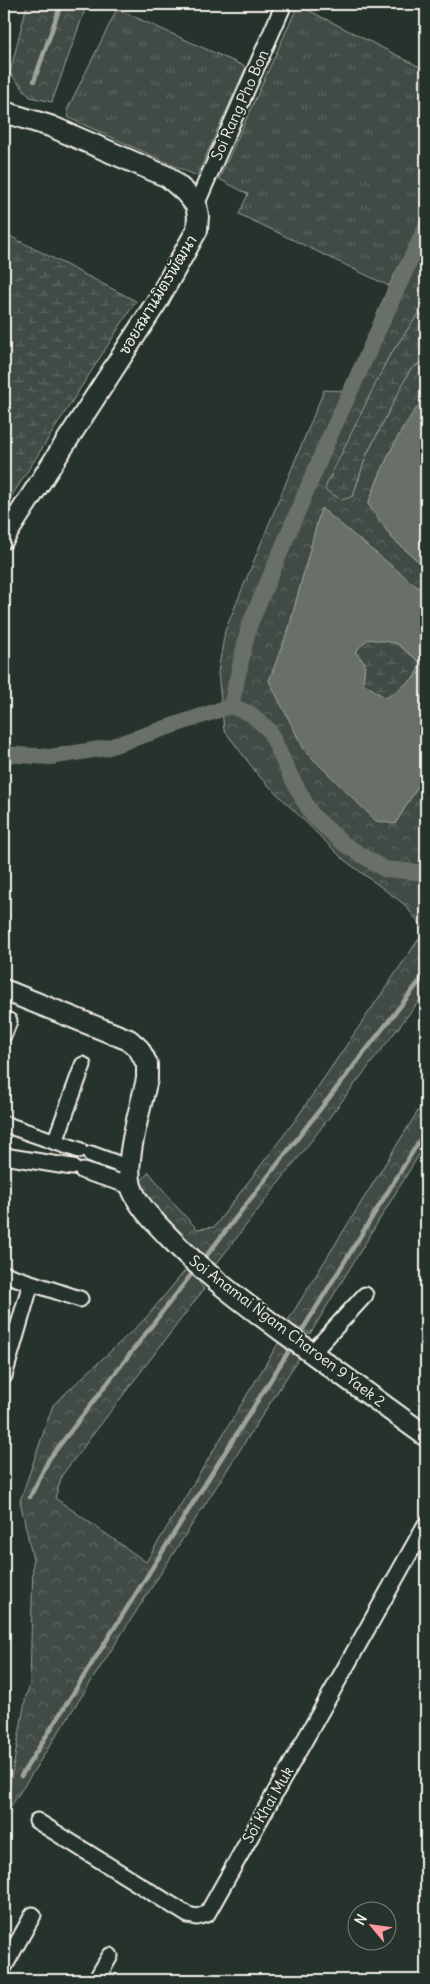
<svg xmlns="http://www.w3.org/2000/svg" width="430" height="1984" viewBox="0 0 430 1984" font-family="Delius,'Playpen Sans Thai',sans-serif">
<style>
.grass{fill:url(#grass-tufts);stroke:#9a9e96}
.forest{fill:url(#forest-crowns);stroke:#9a9e96}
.wetland{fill:url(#wetland-marsh);stroke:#9a9e96}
.water{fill:#676f68;stroke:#9fa39b;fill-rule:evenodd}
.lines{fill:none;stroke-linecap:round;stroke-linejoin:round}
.stream{stroke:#9fa39b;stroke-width:4.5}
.canal{stroke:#676f68;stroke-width:16}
.minor-casing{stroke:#f4f1e8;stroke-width:19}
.tertiary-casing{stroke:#f4f1e8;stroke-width:24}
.minor{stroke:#26332d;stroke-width:15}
.tertiary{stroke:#26332d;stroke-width:20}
.labels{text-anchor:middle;stroke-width:4.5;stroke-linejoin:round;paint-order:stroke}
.street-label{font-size:15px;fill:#f4f1e8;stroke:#26332d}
</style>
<defs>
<pattern id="grass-tufts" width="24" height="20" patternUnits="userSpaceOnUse" patternTransform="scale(1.25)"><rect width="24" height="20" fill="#414b45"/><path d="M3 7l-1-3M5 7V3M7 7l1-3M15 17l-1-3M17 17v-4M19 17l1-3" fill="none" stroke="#5d6560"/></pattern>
<pattern id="forest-crowns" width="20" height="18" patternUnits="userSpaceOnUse" patternTransform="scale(1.25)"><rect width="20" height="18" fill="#414b45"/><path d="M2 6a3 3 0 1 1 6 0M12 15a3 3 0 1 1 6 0" fill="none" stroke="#5d6560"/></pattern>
<pattern id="wetland-marsh" width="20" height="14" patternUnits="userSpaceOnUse" patternTransform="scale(1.25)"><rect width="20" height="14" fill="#414b45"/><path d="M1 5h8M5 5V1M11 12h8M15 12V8" fill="none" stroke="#5d6560"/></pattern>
</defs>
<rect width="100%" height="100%" fill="#26332d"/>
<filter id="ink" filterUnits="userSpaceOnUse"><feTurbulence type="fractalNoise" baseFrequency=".02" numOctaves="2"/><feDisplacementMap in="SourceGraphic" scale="10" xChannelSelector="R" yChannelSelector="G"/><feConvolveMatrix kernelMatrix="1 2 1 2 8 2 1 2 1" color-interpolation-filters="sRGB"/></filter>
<g filter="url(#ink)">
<!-- grass -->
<path class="grass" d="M298,5L426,70V213L389,286L239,214L248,194L219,179Z
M117,9L246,67L197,176L69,118L67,110Z"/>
<!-- forest -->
<path class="forest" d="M27,4H87L52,102L30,97L10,73Z
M426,213V294L419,313L388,358L326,490L353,496L366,456L410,369L422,363L426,366V397C398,428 383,466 368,504L392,538L426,568V594L321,509L289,628L269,681L395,824L426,773V992L217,1263L210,1267L152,1208L141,1181L149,1172L175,1205L197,1229L214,1227L296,1119L425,930L404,904L343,859L259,776L224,730L218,672L225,631L324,390L344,391L389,286Z
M426,1098V1143L310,1334L287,1322Z
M188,1267L204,1289L62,1475L55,1498L146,1562L279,1342L301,1355L4,1817L26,1696L30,1684L33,1560L20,1501L53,1405L145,1319Z"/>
<!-- wetland -->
<path class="wetland" d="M4,233L136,301L4,508Z
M419,313L426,320V359L410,370L366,456L353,496L342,500L325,490L327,483L388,358Z
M367,638L396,643L421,663L414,678L386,699L363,683L365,663L355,652Z"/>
<!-- water -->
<path class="water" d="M426,397V568L392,538L368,504C383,466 398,428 426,397Z
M321,508L426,594V773L395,824L376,821L305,751L269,681L289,628ZM368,639L396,643L421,663L414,678L386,698L363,683L365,663L355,652Z"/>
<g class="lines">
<!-- stream -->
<path class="stream" d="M34,81L61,4
M207,1255L426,973
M298,1337L426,1130
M30,1497L49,1459L190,1276
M21,1776L292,1346"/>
<!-- canal -->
<path class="canal" d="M231,706L249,626L328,440L426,226
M4,754L50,757L106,748L231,706L251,714L269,730L290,775L312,815L344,844L384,869L426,873"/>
<!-- minor casing -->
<g class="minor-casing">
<path id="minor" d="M196,205L284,4
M4,1034L9,1021
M4,1124L79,1150
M55,1142L83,1065
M91,1154L129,1168
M4,1156L72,1167
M83,1171L131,1186
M4,1274L80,1299
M312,1353L365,1295
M4,1376L31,1283
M37,1821L188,1915L197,1917L207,1914L426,1524
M4,1967L33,1915
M96,1980L110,1956"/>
</g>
<!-- tertiary casing -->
<g class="tertiary-casing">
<path id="tertiary" d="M4,112L50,126L168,177L185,192L196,205L198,216L197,230L158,300L4,538
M4,990L129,1040L139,1049L147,1064V1079C141,1106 124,1161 131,1186C137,1205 154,1221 167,1235C206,1276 252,1309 298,1343C341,1374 383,1405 426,1436"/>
</g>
<!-- minor -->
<use href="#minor" class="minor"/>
<!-- tertiary -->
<use href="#tertiary" class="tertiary"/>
</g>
</g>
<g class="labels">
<!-- street labels -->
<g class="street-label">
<text transform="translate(240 105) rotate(-66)" y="5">Soi Rang Pho Bon</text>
<text transform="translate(158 295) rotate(-59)" y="5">ซอยสมานมิตรพัฒนา</text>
<text transform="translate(287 1331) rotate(37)" y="5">Soi Anamai Ngam Charoen 9 Yaek 2</text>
<text transform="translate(268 1805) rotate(-60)" y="5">Soi Khai Muk</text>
</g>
</g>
<!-- margin -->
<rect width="430" height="1984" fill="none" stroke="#26332d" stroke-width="20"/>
<rect x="10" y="10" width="410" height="1964" fill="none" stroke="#f4f1e8" stroke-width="2" filter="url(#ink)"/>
<!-- north arrow -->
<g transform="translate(372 1926) rotate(299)"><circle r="24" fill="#26332d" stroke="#787f78"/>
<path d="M0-4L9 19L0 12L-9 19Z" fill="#ff9aa2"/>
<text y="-8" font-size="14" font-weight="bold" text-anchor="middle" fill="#f4f1e8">N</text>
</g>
</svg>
